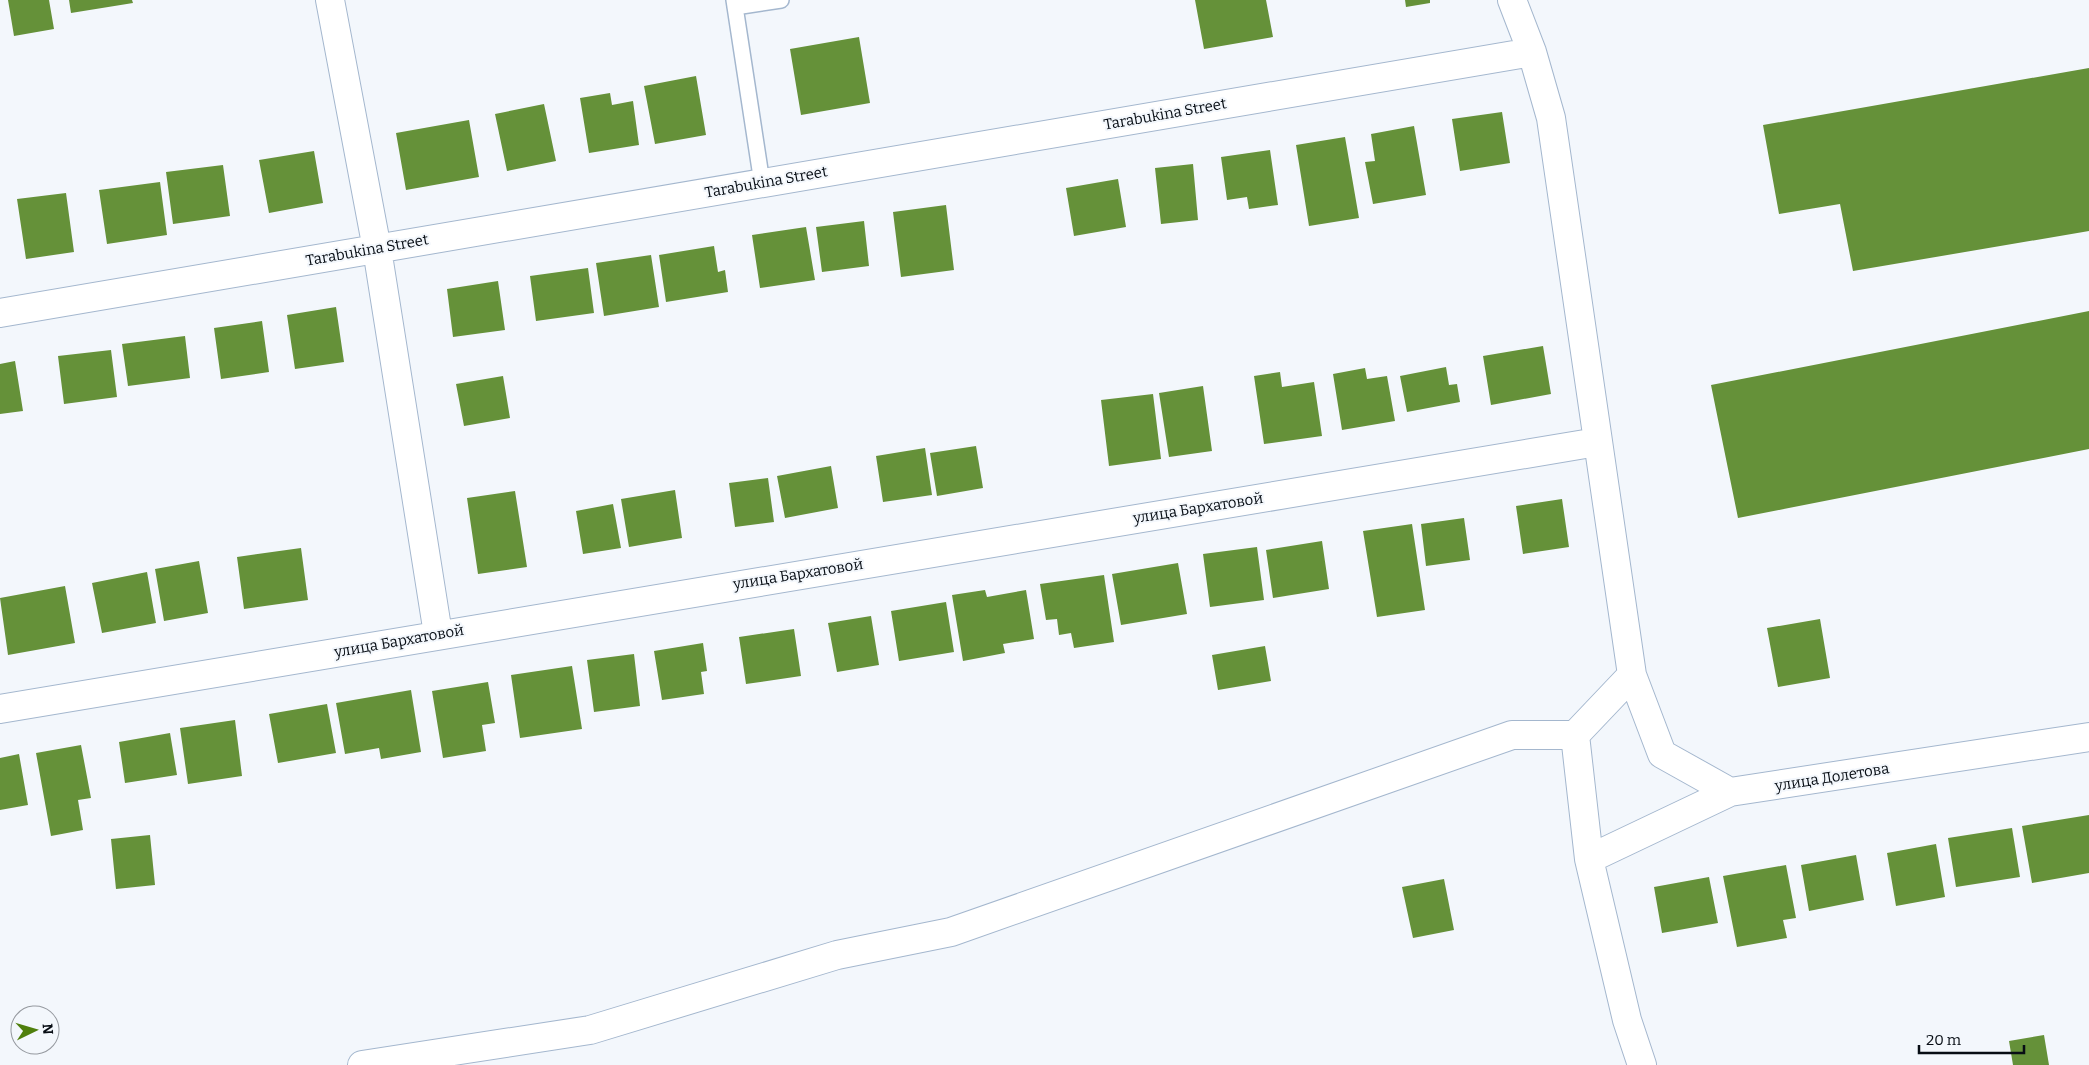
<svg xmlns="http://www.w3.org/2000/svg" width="2089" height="1065" viewBox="0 0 2089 1065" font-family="Bitter,serif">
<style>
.building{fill:#659139}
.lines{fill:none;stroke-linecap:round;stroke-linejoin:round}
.service-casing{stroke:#a4b7ce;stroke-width:18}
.minor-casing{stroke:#a4b7ce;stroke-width:30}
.service{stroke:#fff;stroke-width:15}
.minor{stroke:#fff;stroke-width:28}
.labels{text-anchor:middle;stroke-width:4;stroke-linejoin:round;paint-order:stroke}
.street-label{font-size:15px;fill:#070d14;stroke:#f3f7fc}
</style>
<rect width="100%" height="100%" fill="#f3f7fc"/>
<!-- building -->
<path class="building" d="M8,0H49L54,29L14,36Z
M69,0H132L133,3L71,13Z
M1195,0H1266L1273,37L1204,49Z
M1405,0H1430V3L1406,7Z
M859,37L870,103L801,115L790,49Z
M2089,68V231L1853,271L1840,204L1779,214L1763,125Z
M696,76L706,135L655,144L644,86Z
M610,93L612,105L633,101L639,145L589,153L580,98Z
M544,104L556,161L507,171L495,114Z
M1502,112L1510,163L1460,171L1452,119Z
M469,120L479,177L406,190L396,133Z
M1414,126L1426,195L1373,204L1365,162L1375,161L1371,134Z
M1345,137L1359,218L1309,226L1296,145Z
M1270,150L1278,205L1249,209L1247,197L1227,200L1221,157Z
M314,151L323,203L269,213L259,160Z
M1193,164L1198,220L1161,224L1155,168Z
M223,165L230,216L173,224L166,172Z
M1118,179L1126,227L1074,236L1066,188Z
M160,182L167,235L107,244L99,190Z
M66,193L74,252L26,259L17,199Z
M946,205L954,270L901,277L893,212Z
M864,221L869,266L822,272L816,227Z
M806,227L815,280L760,288L752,235Z
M714,246L718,272L725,270L728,292L666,302L659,255Z
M651,255L659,307L604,316L596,263Z
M588,268L594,313L536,321L530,276Z
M498,281L505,330L453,337L447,289Z
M336,307L344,362L295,369L287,315Z
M2089,311V449L1738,518L1711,385Z
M262,321L269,372L221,379L214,328Z
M185,336L190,378L128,386L122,344Z
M1543,346L1551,394L1491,405L1483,356Z
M111,350L117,397L64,404L58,356Z
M15,361L23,411L0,414V364Z
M1446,367L1449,385L1457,384L1460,402L1407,412L1400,376Z
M1365,368L1367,379L1387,376L1395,421L1342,430L1333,374Z
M1280,372L1282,387L1314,382L1322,436L1264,444L1254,376Z
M503,376L510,418L464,426L456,384Z
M1203,386L1212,451L1169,457L1159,393Z
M1153,394L1161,459L1109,466L1101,400Z
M976,446L983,488L937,496L930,453Z
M925,448L932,495L883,502L876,456Z
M831,466L838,508L785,518L777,476Z
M768,478L774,522L735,527L729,483Z
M675,490L682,538L629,547L621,499Z
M515,491L527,567L478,574L467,498Z
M1562,499L1569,547L1523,554L1516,506Z
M613,504L621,548L583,554L576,511Z
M1464,518L1470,560L1426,566L1421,524Z
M1412,524L1425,610L1377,617L1363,531Z
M1322,541L1329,589L1273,598L1266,550Z
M1257,547L1264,600L1210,607L1203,554Z
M301,548L308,600L244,609L237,557Z
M199,561L208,613L164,621L155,569Z
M1178,563L1187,614L1121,625L1112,574Z
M147,572L156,623L102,633L92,583Z
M1104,575L1114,642L1074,648L1071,633L1059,635L1057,619L1046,620L1040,584Z
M65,586L75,643L8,655L0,598Z
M985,590L987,597L1026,590L1034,639L1003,644L1005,653L963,661L952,595Z
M946,602L954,652L899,661L891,611Z
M871,616L879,665L837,672L828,623Z
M1820,619L1830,678L1778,687L1767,628Z
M794,629L801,676L746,684L739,637Z
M703,643L707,671L701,672L704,694L662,700L654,651Z
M1265,646L1271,681L1218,690L1212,655Z
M634,654L640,706L594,712L587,660Z
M572,666L582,729L520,738L511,675Z
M488,682L495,723L482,725L486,751L443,758L432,691Z
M411,690L421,752L381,759L379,748L345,754L336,703Z
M327,704L336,753L278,763L269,714Z
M235,720L242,776L188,784L180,728Z
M170,733L177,775L125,783L119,742Z
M81,745L91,798L78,800L83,830L51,836L36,753Z
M19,754L28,805L0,810V758Z
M2089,815V873L2032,883L2022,826Z
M2012,828L2020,877L1956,887L1948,838Z
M150,835L155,885L116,889L111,839Z
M1936,844L1945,897L1896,906L1887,853Z
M1856,855L1864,900L1809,911L1801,865Z
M1786,865L1796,918L1783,920L1787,938L1737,947L1723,876Z
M1709,877L1718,923L1662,933L1654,887Z
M1444,879L1454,930L1413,938L1402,887Z
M2044,1035L2049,1065H2013L2009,1041Z"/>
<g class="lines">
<!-- service casing -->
<g class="service-casing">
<path id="service" d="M734,0L762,183
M735,7L781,0"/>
</g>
<!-- minor casing -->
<g class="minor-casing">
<path id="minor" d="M330,0L377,249L438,634
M1512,0L1532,52L1551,118L1632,675L1575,735L1589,859L1627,1020L1642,1065
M0,313L1532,52
M1632,675L1662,754L1730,792
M0,709L1597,442
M1589,859L1730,792L2089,737
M362,1065L590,1030L837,955L951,932L1512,735H1575"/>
</g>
<!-- service -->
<use href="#service" class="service"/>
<!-- minor -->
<use href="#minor" class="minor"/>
</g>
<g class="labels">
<!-- street labels -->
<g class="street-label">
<text transform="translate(1165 114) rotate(-10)" y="5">Tarabukina Street</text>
<text transform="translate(766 182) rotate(-10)" y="5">Tarabukina Street</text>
<text transform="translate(367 250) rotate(-10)" y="5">Tarabukina Street</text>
<text transform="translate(1198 508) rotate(-9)" y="5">улица Бархатовой</text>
<text transform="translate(798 574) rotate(-9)" y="5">улица Бархатовой</text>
<text transform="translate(399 641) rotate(-10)" y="5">улица Бархатовой</text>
<text transform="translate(1832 777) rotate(-9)" y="5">улица Долетова</text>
</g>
</g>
<!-- north arrow -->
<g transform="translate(35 1030) rotate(85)"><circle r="24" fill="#f3f7fc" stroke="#95999f"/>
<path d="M0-4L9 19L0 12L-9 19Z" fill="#4f7f0d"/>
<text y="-8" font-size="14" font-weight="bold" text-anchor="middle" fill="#070d14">N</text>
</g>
<!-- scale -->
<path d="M1919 1045v8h105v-8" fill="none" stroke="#070d14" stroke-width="2.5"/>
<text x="1926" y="1045" font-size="15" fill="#070d14" stroke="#f3f7fc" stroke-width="4" paint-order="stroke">20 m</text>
</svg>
